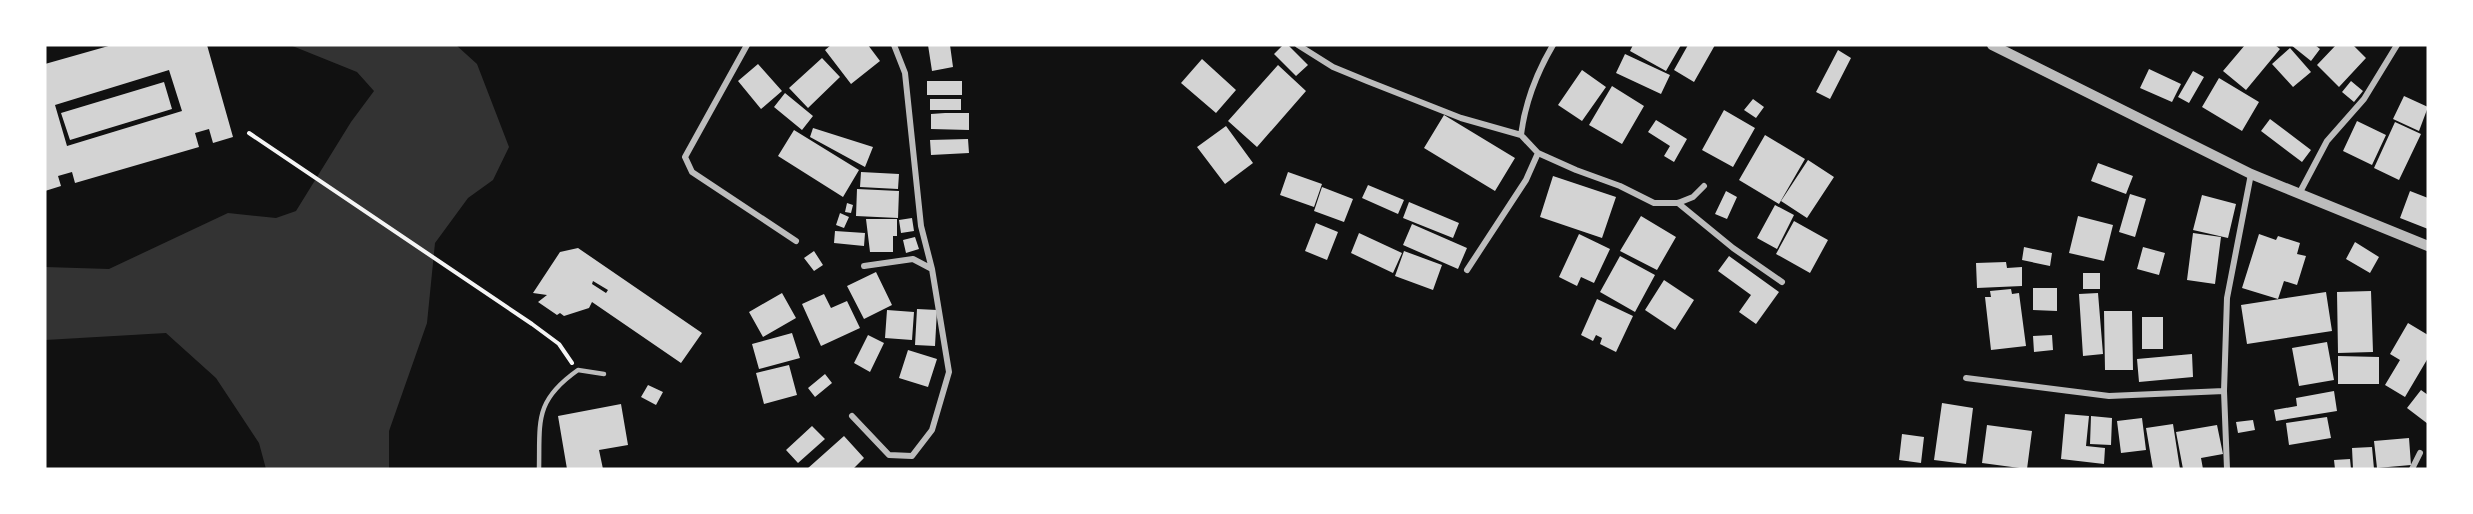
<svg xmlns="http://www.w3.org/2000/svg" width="2473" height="514" viewBox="0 0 2473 514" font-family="Inter,sans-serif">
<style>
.water{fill:#333}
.building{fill:#d3d3d3;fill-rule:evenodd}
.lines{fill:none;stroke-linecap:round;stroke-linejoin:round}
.path{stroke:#f5f5f5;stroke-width:4}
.service{stroke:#bcbcbc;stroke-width:4.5}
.minor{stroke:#bcbcbc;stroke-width:6}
.tertiary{stroke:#bcbcbc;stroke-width:10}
</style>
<rect width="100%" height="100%" fill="#111"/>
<!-- water -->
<path class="water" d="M290,45H456L477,64L509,147L493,180L468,198L435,243L427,323L389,431V469H266L259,443L216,378L166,333L45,340V267L109,269L228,213L276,218L296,211L351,122L374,91L357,72Z"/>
<!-- building -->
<path class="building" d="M112,45H207L233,137L213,143L209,129L195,133L199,147L75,183L72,172L58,176L61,186L45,191V64ZM169,70L182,111L67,146L55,105Z
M831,45H868L880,61L851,84L825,50Z
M928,45H950L953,67L932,71Z
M1283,45H1288L1308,65L1296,76L1274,54Z
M1633,45H1681L1666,71L1630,51Z
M1688,45H1715L1694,82L1674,70Z
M2245,45H2275L2280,49L2246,90L2223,71Z
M2291,45H2315L2320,49L2311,61Z
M2336,45H2353L2366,58L2339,87L2317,65Z
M2290,48L2311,72L2293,87L2272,64Z
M1838,50L1851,58L1830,99L1816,92Z
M1625,54L1670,75L1661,94L1616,73Z
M822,58L840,77L808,108L789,88Z
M1202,59L1236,90L1216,113L1181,83Z
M758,64L782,91L761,109L738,81Z
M1278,65L1306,91L1257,147L1228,121Z
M2149,69L2181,84L2172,102L2140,88Z
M1582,70L1606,87L1582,121L1558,105Z
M2193,71L2204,77L2189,103L2178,97Z
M2219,78L2259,102L2242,131L2202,107Z
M927,81H962V95H927Z
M2351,81L2363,91L2354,102L2342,92Z
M164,82L172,109L70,140L61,113Z
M1612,86L1644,106L1622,144L1589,125Z
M785,93L813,116L802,130L774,107Z
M2404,96L2428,107L2419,131L2393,119Z
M930,99H961V110H930Z
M1753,99L1764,107L1756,118L1744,110Z
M1724,110L1755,128L1733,167L1702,150Z
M945,113H969V130L931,129V114Z
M1444,115L1515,158L1495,191L1424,148Z
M2270,119L2311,150L2302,162L2261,131Z
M1656,120L1687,139L1674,162L1664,156L1670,146L1648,132Z
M2357,121L2386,135L2372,165L2343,151Z
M2395,122L2421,134L2399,180L2374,168Z
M1226,126L1253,163L1225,184L1197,147Z
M813,128L873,147L865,167L810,137Z
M794,130L859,170L843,197L778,156Z
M1765,135L1805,159L1779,204L1739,180Z
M968,139L969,153L931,155L930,140Z
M1808,160L1834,177L1807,218L1781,201Z
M2098,163L2133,176L2126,194L2091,181Z
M861,172L899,174L898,189L860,187Z
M1288,172L1322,184L1314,207L1280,195Z
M1553,176L1616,197L1602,238L1540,217Z
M1368,185L1404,200L1398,214L1362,198Z
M1322,187L1353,199L1344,222L1314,211Z
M857,189L899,191L898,218L856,216Z
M1726,191L1737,197L1727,219L1715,214Z
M2410,191L2428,198V229L2400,218Z
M2130,194L2146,199L2135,237L2119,232Z
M2202,195L2236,204L2228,238L2193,230Z
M1409,202L1459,223L1453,238L1403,218Z
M847,203L853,205L851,213L845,212Z
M1775,205L1794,215L1777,249L1757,238Z
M840,213L849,217L844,228L836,225Z
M1641,216L1676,237L1657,270L1620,251Z
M2078,216L2113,225L2104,261L2069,253Z
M912,218L914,231L901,233L899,220Z
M866,219H897V236H893V252H870Z
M1794,221L1828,240L1810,273L1776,254Z
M1316,223L1338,232L1327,260L1305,251Z
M1412,224L1467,248L1458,269L1403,245Z
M835,231L865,233L864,246L834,243Z
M1359,233L1402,253L1393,273L1351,253Z
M2193,233L2221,237L2215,284L2187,280Z
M1579,234L1610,249L1594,283L1581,277L1577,286L1559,277Z
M2259,234L2276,240L2278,236L2300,243L2297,254L2306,256L2297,285L2284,281L2278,299L2242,288Z
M915,237L919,249L906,253L903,240Z
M2355,242L2379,257L2370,273L2346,259Z
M2024,247L2052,253L2050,266L2022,260Z
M2143,247L2165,253L2159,275L2137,269Z
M578,248L702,333L681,363L592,302L589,308L564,316L560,313L557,315L538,302L547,295L533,293L560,252ZM593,281L608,290L606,293L592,284Z
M814,251L823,265L814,271L804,258Z
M1404,251L1442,265L1433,290L1395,276Z
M1620,256L1655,275L1635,312L1600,292Z
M1729,256L1779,292L1756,324L1739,312L1751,295L1718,271Z
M2006,262L2007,268L2022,267V286L1977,288L1976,263Z
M876,272L892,305L864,319L847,286Z
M2083,273H2100V289H2083Z
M1664,280L1694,300L1675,330L1645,310Z
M2033,288H2057V311L2033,310Z
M2011,289L2012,294L2019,293L2026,346L1991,350L1985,297H1991L1990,291Z
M2371,291L2373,352L2338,353L2337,292Z
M2326,292L2332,331L2247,344L2241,305Z
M782,293L796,318L763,337L749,312Z
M2098,293L2103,354L2083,356L2079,294Z
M824,294L831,308L847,301L860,328L821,346L802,304Z
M1597,299L1633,316L1616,352L1600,344L1602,338L1596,335L1593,341L1581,335Z
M917,309L937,310L935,346L915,345Z
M887,310L914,312L912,340L885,338Z
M2104,311H2132L2133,370H2105Z
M2142,317H2163V349H2142Z
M2408,323L2428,335V358L2405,397L2385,385L2400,360L2390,354Z
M792,333L800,358L759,369L752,344Z
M868,335L884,343L870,372L854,363Z
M2052,335L2053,350L2034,352L2033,336Z
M2327,342L2334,380L2299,386L2292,348Z
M908,350L937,359L928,387L899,378Z
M2192,354L2193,377L2139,382L2137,359Z
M2338,356L2379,357V384H2338Z
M789,365L797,395L764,404L756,373Z
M825,374L832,383L815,397L808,388Z
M648,385L663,392L656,405L641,397Z
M2421,390L2428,395V424L2407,408Z
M2334,391L2337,411L2276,421L2274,410L2297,406L2296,398Z
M1942,403L1973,408L1966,464L1934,460Z
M621,404L628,445L599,450L603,469H567L558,416Z
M2065,414L2089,416L2086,446L2105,448L2104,464L2061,459Z
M2091,416L2112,418L2111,445L2090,444Z
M2327,417L2331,438L2289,445L2286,423Z
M2142,418L2146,450L2121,453L2117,421Z
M2253,420L2255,430L2238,433L2236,422Z
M2173,424L2180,469H2153L2146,428Z
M1987,425L2032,431L2027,469L1982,463Z
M2217,425L2223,454L2201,458L2203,469H2183L2176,432Z
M812,426L825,439L798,463L786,450Z
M1902,434L1924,437L1921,463L1899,460Z
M844,436L864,458L853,469H807Z
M2409,438L2411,465L2377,468L2374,441Z
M2372,447L2374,469H2353L2352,448Z
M2350,459L2351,469H2335L2334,460Z"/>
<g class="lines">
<!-- path -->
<path class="path" d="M249,133L532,324L559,344L572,363"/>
<!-- service -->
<path class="service" d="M539,469C540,421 534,401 578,370L604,374"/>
<!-- minor -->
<path class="minor" d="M747,45L685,157L692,172L796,241
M1298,45L1333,67L1367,81L1461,118L1521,135L1538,153L1576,170L1620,186L1654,203H1678L1693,197L1704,186
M1521,135C1525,102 1536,74 1553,45
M2299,194L2327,141L2364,99L2397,45
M1678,203L1733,248L1782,282
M864,266L913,259L932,269L921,226L905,73L894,45
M1467,270L1526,180L1538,153
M1966,378L2109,396L2224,391L2227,469
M2224,391L2227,298L2251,174
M852,416L889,455L912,456L932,430L949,372L932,269
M2412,469L2420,453"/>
<!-- tertiary -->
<path class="tertiary" d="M1992,45L2251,174L2428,246"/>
</g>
<!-- border -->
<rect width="2473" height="514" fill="none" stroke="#ffffff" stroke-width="93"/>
</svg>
